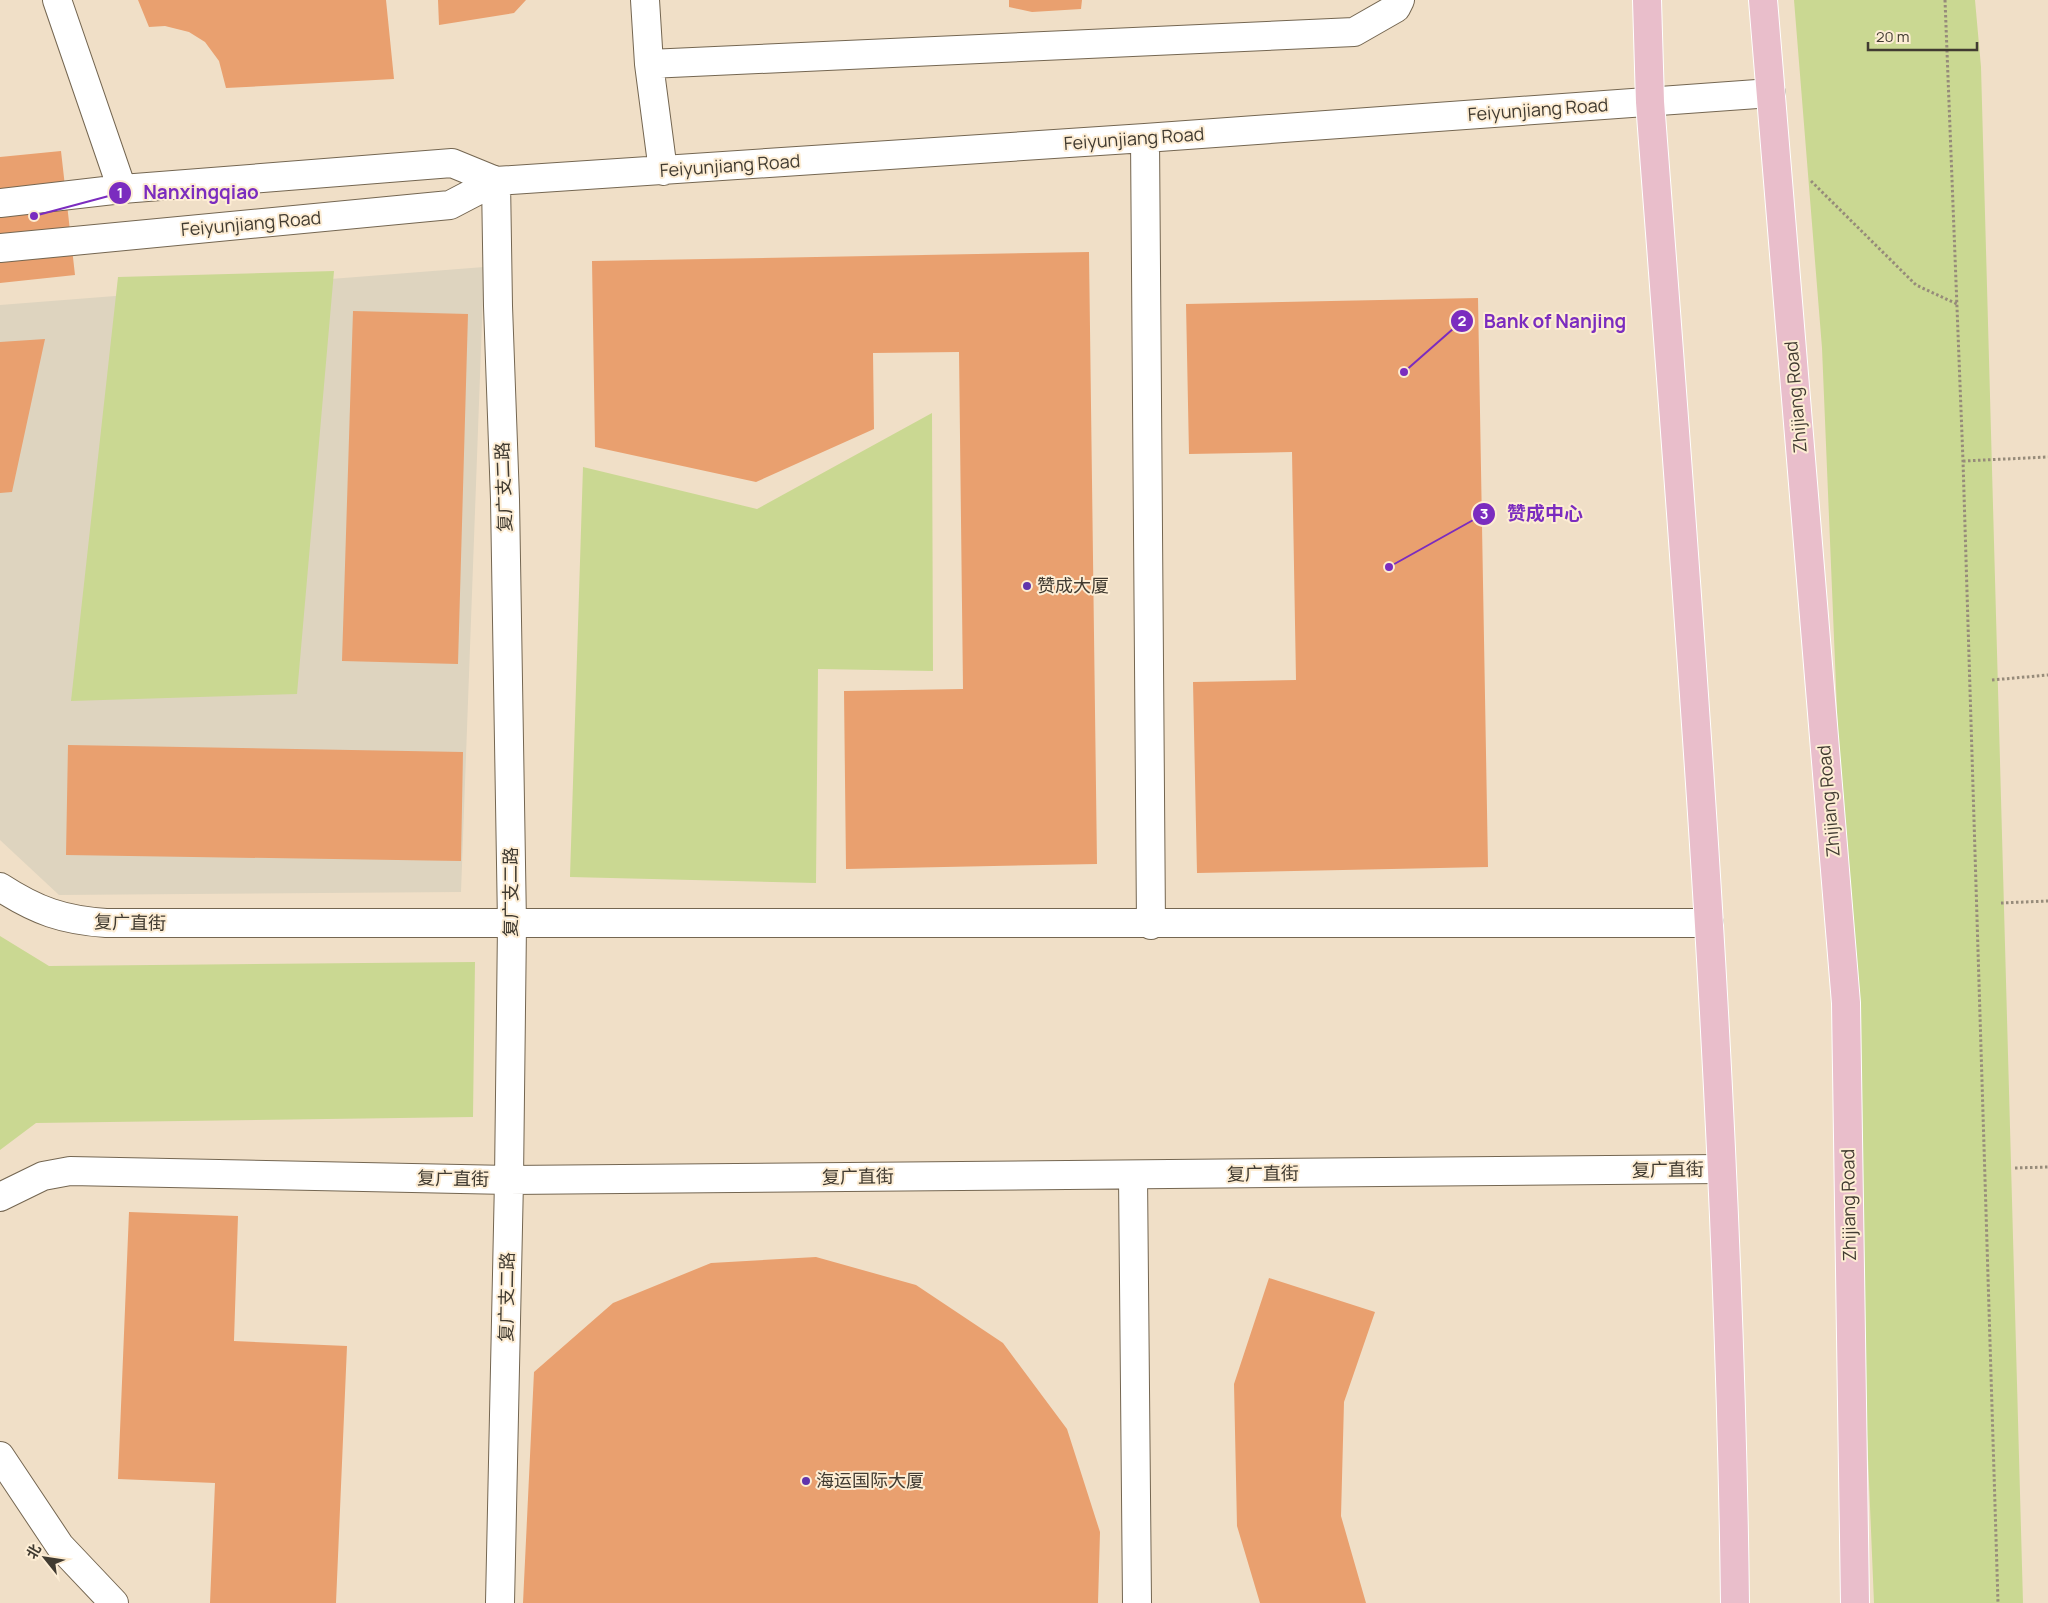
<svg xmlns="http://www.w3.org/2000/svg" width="2048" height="1603" viewBox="0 0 2048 1603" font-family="Manrope,'Noto Sans SC',sans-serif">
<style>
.commercial{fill:#ded4bf}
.green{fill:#cad892}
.building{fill:#e9a06f}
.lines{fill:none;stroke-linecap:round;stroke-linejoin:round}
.minor-casing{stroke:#746651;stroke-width:30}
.major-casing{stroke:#fff;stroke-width:30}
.path{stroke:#968b7a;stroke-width:3;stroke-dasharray:2.5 2.5;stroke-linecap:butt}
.minor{stroke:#fff;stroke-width:28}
.major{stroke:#e9becb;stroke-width:28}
.poi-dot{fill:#6034ac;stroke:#fdedd4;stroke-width:2}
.labels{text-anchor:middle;stroke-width:4;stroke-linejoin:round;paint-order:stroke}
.street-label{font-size:18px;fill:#413b31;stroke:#fdedd4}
.poi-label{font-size:18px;fill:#413b31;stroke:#fdedd4;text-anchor:start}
.leader{fill:none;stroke:#7b2cbf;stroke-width:2}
.callout-dot{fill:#7b2cbf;stroke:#fdedd4;stroke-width:2}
.mark-label{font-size:15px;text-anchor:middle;font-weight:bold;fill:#fff}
.callout-label{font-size:19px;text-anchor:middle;font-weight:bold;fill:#7b2cbf;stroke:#fdedd4;stroke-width:4;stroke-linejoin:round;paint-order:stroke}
</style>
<rect width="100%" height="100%" fill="#f0dfc7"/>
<!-- commercial -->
<path class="commercial" d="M484,267L461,892L59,895L0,840V305Z"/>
<!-- green -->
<path class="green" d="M1794,0H1975L1981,67L2023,1603H1874L1822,348Z
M334,271L297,694L71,701L118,277Z
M932,413L933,671L818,669L816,883L570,877L583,467L757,509Z
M0,936L49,966L475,962L473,1117L36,1123L0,1150Z"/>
<!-- building -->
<path class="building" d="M138,0H386L394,79L226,88L219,61L205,42L189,32L165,26L149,27Z
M438,0H526L514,13L439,25Z
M1009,0H1082L1081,9L1032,12L1009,7Z
M61,151L75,275L0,283V157Z
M1089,252L1097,864L846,869L844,691L963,689L959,352L873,353L874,429L756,482L595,447L592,261Z
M1478,298L1488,867L1197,873L1193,682L1296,680L1292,452L1189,454L1186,304Z
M353,311L468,314L458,664L342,661Z
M45,339L12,492L0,493V342Z
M68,745L463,752L461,861L66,855Z
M129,1212L238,1216L234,1341L347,1346L336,1603H210L215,1483L118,1479Z
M816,1257L916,1285L1003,1343L1067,1429L1100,1532L1098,1603H523L534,1372L613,1303L711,1263Z
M1269,1278L1375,1312L1344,1402L1341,1516L1366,1603H1260L1237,1526L1234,1384Z"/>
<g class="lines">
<!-- minor casing -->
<g class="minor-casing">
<path id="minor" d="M57,0L122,189
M645,0L649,64L663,171
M649,64L1354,32L1396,8L1400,0
M1145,138L1151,925
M496,181L498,306L505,499L512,924L509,1180L500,1603
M0,203L122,189L452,163L496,181
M0,248L450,205L496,181L1145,138L1771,93
M0,887C37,911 63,920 106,923H1709
M1133,1175L1137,1603
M0,1197L43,1176L70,1171L509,1180L1721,1169
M0,1456L60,1546L114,1603"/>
</g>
<!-- major casing -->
<g class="major-casing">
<path id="major" d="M1647,0L1650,102C1688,601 1729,1102 1735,1603
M1763,0L1846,1003L1855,1603"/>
</g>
<!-- path -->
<path class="path" d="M1945,0L1963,461L1998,1603
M1811,181L1916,285L1957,304
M1963,461L2048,457
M1992,680L2048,675
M2001,903L2048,901
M2015,1168L2048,1167"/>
<!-- minor -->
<use href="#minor" class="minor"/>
<!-- major -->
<use href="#major" class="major"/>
</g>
<!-- markers -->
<g class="poi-dot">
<circle cx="1027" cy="586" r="5"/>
<circle cx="806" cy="1481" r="5"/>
</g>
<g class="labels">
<!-- street labels -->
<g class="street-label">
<text transform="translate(1538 110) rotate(-4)" y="6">Feiyunjiang Road</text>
<text transform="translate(1134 139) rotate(-4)" y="6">Feiyunjiang Road</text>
<text transform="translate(730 166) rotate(-4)" y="6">Feiyunjiang Road</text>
<text transform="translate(251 224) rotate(-5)" y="6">Feiyunjiang Road</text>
<text transform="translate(1796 397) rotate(-95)" y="6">Zhijiang Road</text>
<text transform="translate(504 487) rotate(-92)" y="6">复广支二路</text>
<text transform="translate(1829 801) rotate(-95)" y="6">Zhijiang Road</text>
<text transform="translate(511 892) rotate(-90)" y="6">复广支二路</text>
<text transform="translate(130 923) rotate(1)" y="6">复广直街</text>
<text transform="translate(1668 1170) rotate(-1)" y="6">复广直街</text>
<text transform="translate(1263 1174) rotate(-1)" y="6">复广直街</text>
<text transform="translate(858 1177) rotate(-1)" y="6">复广直街</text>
<text transform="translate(453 1179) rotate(1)" y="6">复广直街</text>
<text transform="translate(1849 1205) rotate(-91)" y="6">Zhijiang Road</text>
<text transform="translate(507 1297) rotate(-89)" y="6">复广支二路</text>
</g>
<!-- poi labels -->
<g class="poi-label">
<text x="1037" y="592">赞成大厦</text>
<text x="816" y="1487">海运国际大厦</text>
</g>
</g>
<!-- callouts -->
<path class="leader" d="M34 216L120 193M1404 372L1462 321M1389 567L1484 514"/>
<g class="callout-dot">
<circle cx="34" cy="216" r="5"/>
<circle cx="1404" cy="372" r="5"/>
<circle cx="1389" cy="567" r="5"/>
<circle cx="120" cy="193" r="12"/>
<circle cx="1462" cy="321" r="12"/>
<circle cx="1484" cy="514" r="12"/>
</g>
<g class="mark-label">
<text x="120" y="198">1</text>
<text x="1462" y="326">2</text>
<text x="1484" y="519">3</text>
</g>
<g class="callout-label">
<text x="201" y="199">Nanxingqiao</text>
<text x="1555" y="328">Bank of Nanjing</text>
<text x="1545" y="520">赞成中心</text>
</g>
<!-- north arrow -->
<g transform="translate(45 1558) rotate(300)" stroke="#fdedd4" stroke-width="4" paint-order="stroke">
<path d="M0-4L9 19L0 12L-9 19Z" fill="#413b31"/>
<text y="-8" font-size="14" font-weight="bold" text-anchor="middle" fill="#413b31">北</text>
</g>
<!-- scale -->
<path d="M1868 42v8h109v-8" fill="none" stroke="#413b31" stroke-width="2.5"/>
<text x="1876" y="42" font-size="15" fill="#413b31" stroke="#fdedd4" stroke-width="4" paint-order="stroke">20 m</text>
</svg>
